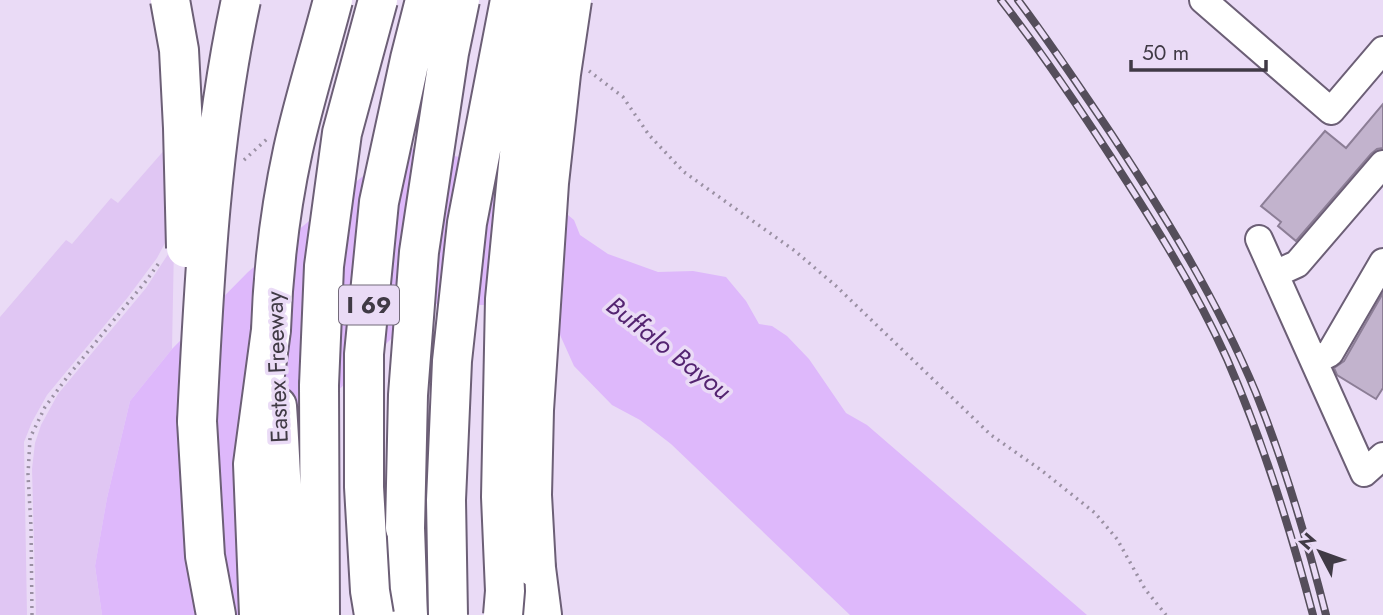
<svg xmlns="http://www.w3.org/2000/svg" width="1383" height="615" viewBox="0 0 1383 615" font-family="Jost,sans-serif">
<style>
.green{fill:#e0c6f3}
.water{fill:#deb8fb}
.building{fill:#c2b3cd;stroke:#8c7e96;stroke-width:2}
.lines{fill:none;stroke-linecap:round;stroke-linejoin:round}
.minor-casing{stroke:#6c5f76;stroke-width:30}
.highway-casing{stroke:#6c5f76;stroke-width:42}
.path{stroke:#9a90a3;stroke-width:3.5;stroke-dasharray:2 5;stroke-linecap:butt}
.minor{stroke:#fff;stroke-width:26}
.highway{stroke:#fff;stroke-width:38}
.rail-casing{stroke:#554e5b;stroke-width:8}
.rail{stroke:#eadbf6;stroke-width:5;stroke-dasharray:16;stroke-linecap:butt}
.highway-bridge-casing{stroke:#6c5f76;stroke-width:42;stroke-linecap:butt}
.highway-bridge{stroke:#fff;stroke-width:38}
.labels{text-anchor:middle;stroke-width:7;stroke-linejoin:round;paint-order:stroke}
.shield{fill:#eadbf6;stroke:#736a7a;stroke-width:2}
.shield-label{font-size:23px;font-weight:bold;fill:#403a45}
.street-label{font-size:24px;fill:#403a45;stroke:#eadbf6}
.water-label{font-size:26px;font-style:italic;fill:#542471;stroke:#eadbf6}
</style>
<rect width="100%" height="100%" fill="#eadbf6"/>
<!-- green -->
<path class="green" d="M174,139V226L157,258L128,297L47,395L32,422L24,442L27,615H0V317L66,240L72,244L111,198L118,203Z
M174,245L172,349L130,401L107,498L95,566L102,615H36L32,469L35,443L41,425L58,394L146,288Z"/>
<!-- water -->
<path class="water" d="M399,146L509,166L574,220L580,235L608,254L658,272L693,271L726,277L746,301L759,324L772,326L787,336L809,359L846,413L867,425L1087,615H850L671,444L640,420L612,405L574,366L547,306L427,304L319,409L292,615H102L95,566L107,498L130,401L172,349L248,272Z"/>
<!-- building -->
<path class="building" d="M1383,104V148L1377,149L1371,154L1296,241L1278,226L1281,222L1261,206L1325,131L1346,148Z
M1383,293V388L1376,399L1337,375L1334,368L1344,361Z"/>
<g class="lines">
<!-- minor casing -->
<g class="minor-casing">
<path id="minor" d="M1203,0L1331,111L1383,50
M1259,239L1364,473L1383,456
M1275,274L1297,264L1383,164
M1314,361L1330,353L1383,262"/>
</g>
<!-- highway casing -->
<g class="highway-casing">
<path id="highway" d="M319,385L320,615
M277,406C282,475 283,545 289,615
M197,421L205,556L216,615
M405,528L408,615
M536,568L542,615
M259,615L253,464L271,330"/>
</g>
<!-- path -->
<path class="path" d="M589,71L623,97L649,135L684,172L795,251L836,286L991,435L1041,470L1095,513L1117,539L1145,589L1166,615
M244,160L267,139
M32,615L31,527L28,475L30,438L45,407L68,376L146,281L161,260"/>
<!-- minor -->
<use href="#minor" class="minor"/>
<!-- highway -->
<use href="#highway" class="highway"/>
<!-- rail casing -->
<g class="rail-casing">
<path id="rail" d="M1001,0C1040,50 1076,103 1111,157C1153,222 1195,288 1227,359C1263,441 1290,528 1313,615
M1018,0C1051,44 1081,89 1112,135C1166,217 1218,302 1256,393C1285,465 1307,540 1326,615"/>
</g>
<!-- rail -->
<use href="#rail" class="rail"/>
<!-- highway-bridge casing -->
<g class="highway-bridge-casing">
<path id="highway-bridge" d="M170,0L179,50L183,128L186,248
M271,330C273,269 280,210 293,150C304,100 320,50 333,0
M319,385L324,266L342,133L378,0
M197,421C204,280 211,138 241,0
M405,528L408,395L419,252L449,53L460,0
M536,568L532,495L534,410L549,183L561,74L572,0
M374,615L370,591L364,487V354L379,202L410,59L425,0
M448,615L446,500L452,361L467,223L510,0
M503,615L505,591L501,497L505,299L534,0"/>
</g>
<!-- highway-bridge -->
<use href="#highway-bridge" class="highway-bridge"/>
</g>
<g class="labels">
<!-- shield labels -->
<rect class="shield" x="339" y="285.5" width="60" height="39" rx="5"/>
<g class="shield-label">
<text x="369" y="313">I 69</text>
</g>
<!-- street labels -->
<g class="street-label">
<text transform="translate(277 367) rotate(-92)" y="8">Eastex Freeway</text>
</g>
<!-- water labels -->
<g class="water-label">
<text transform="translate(669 348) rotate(38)" y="9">Buffalo Bayou</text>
</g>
</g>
<!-- north arrow -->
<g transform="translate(1320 552) rotate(311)" stroke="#eadbf6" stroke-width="5" paint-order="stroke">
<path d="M0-5L12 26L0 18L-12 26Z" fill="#403a45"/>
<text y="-10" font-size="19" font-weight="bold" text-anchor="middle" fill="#403a45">N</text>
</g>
<!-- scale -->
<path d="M1131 60v10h135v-10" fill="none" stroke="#403a45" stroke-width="3.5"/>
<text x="1142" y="60" font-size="21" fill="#403a45" stroke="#eadbf6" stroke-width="5" paint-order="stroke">50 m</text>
</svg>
